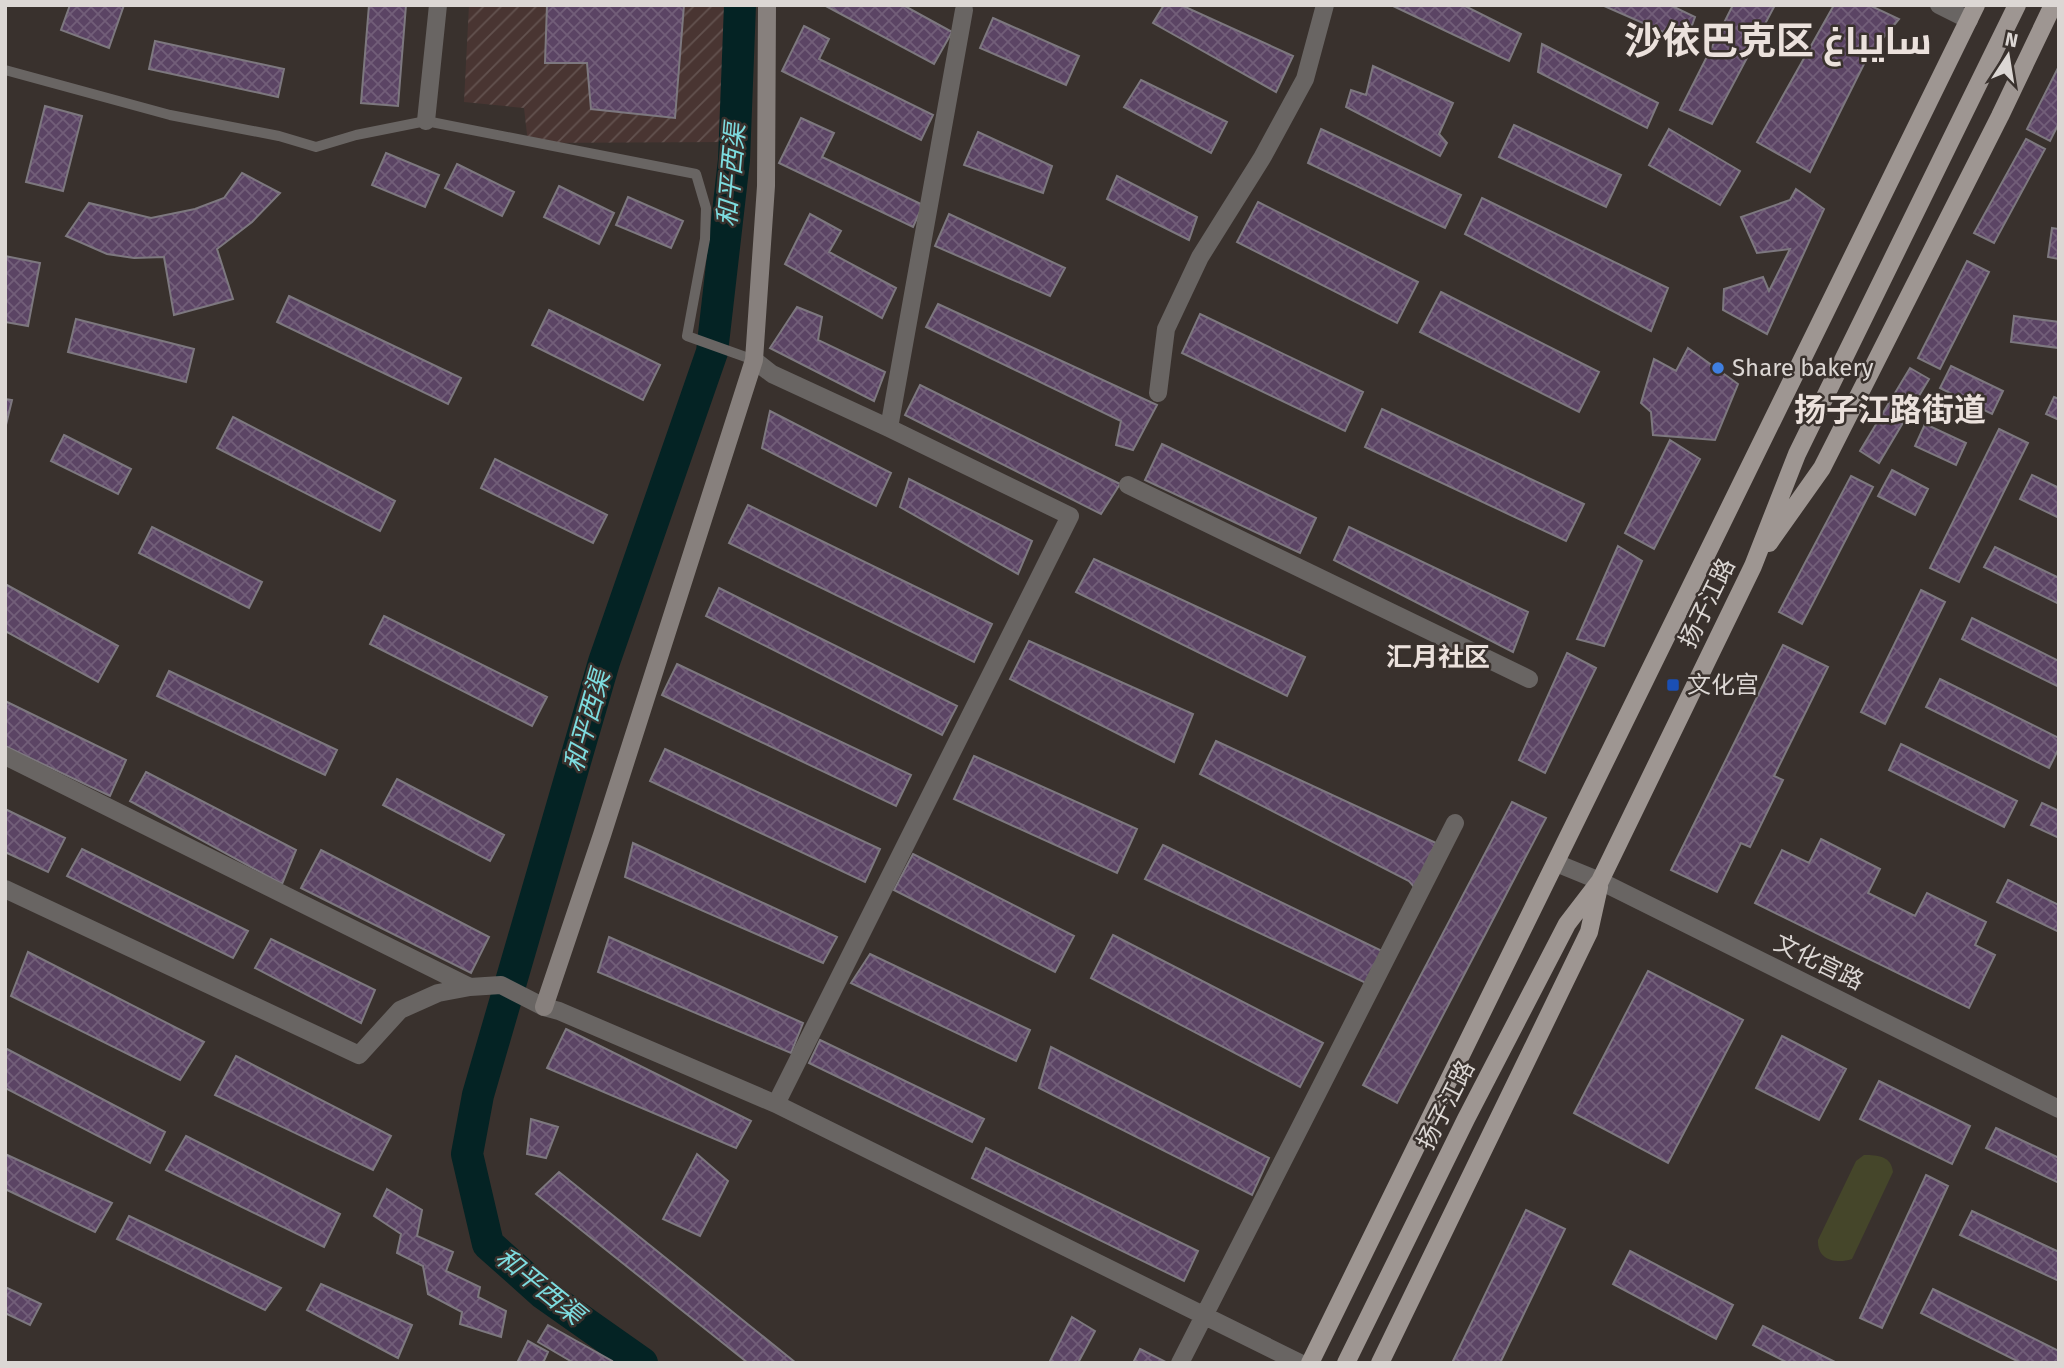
<svg xmlns="http://www.w3.org/2000/svg" width="2064" height="1368" viewBox="0 0 2064 1368" font-family="'Fira Sans',Cairo,'Noto Sans SC',sans-serif">
<style>
.industrial{fill:url(#industrial-furrows)}
.pitch{fill:#45462a}
.lines{fill:none;stroke-linecap:round;stroke-linejoin:round}
.river{stroke:#042324;stroke-width:32}
.building{fill:url(#building-cross-hatch);stroke:#7d787f;stroke-width:2}
.lane{stroke:#696563;stroke-width:10}
.street{stroke:#696563;stroke-width:18}
.secondary{stroke:#87807d;stroke-width:18}
.primary{stroke:#9e9692;stroke-width:18}
.shop-dot{fill:#3f7fe0;stroke:#39312d;stroke-width:2.5}
.transit-dot{fill:#1a4fb4;stroke:#39312d;stroke-width:2.5}
.labels{text-anchor:middle;stroke-width:5;stroke-linejoin:round;paint-order:stroke}
.poi-label{font-size:24px;fill:#dcd7d4;stroke:#39312d;text-anchor:start}
.street-label{font-size:24px;fill:#dcd7d4;stroke:#39312d}
.water-label{font-size:26px;font-style:italic;fill:#7ddcdf;stroke:#39312d}
.neighbourhood-label{font-size:26px;font-weight:bold;fill:#ebe1dc;stroke:#39312d}
.district-label{font-size:32px;font-weight:bold;fill:#ebe1dc;stroke:#39312d}
.town-label{font-size:38px;font-weight:bold;fill:#ebe1dc;stroke:#39312d}
</style>
<defs>
<pattern id="industrial-furrows" width="10" height="10" patternUnits="userSpaceOnUse" patternTransform="scale(1.75)"><rect width="10" height="10" fill="#493532"/><path d="M-1 1l2-2M0 10L10 0M9 11l2-2" fill="none" stroke="#63524f"/></pattern>
<pattern id="building-cross-hatch" width="8" height="8" patternUnits="userSpaceOnUse" patternTransform="scale(1.75)"><rect width="8" height="8" fill="#5b4464"/><path d="M0 0l8 8M0 8l8-8" fill="none" stroke="#725e79"/></pattern>
</defs>
<rect width="100%" height="100%" fill="#39312d"/>
<!-- industrial -->
<path class="industrial" d="M469,5H731L727,142L528,143L524,108L464,102Z"/>
<!-- pitch -->
<path class="pitch" d="M1864,1155C1878,1155 1891,1156 1893,1172L1852,1259C1837,1264 1817,1261 1818,1240L1856,1161Z"/>
<g class="lines">
<!-- river -->
<path class="river" d="M642,1363L544,1294L488,1244L467,1154L478,1095L604,662L712,352L734,160L740,5"/>
</g>
<!-- building -->
<path class="building" d="M70,5H124L109,48L61,30Z
M369,5H406L398,106L361,103Z
M547,5H684L675,118L591,109L587,63H545Z
M824,5H903L952,32L934,64Z
M1164,5H1181L1293,56L1276,92L1153,23Z
M1391,5H1463L1521,34L1509,61Z
M1602,5H1670L1695,17L1686,42Z
M1733,5H1775L1712,124L1680,110Z
M1834,5H1869L1899,19L1868,56L1810,172L1757,142Z
M993,18L1079,56L1066,85L980,48Z
M804,26L829,39L819,59L933,115L921,140L782,71Z
M155,41L284,69L278,97L149,69Z
M1542,44L1658,103L1647,128L1538,72Z
M1373,66L1453,103L1439,134L1447,143L1440,156L1346,107L1351,90L1366,95Z
M2059,66V123L2050,141L2027,129Z
M1141,80L1227,122L1211,153L1124,107Z
M45,106L82,116L63,191L26,182Z
M801,118L834,133L822,157L923,205L913,227L779,163Z
M1514,125L1621,175L1606,207L1499,157Z
M1321,129L1461,195L1445,228L1308,163Z
M1669,129L1740,171L1720,205L1649,165Z
M978,132L1052,166L1043,193L964,165Z
M2026,139L2045,149L1994,243L1974,233Z
M386,153L439,175L425,207L372,185Z
M457,164L514,192L502,216L445,188Z
M242,173L280,193L252,222L217,249L233,299L174,315L164,257L134,258L107,254L66,236L89,203L151,218L195,209L224,198Z
M1117,176L1197,217L1189,240L1107,199Z
M559,186L614,213L599,244L544,217Z
M1796,189L1824,209L1767,334L1723,310L1724,289L1763,277L1769,291L1790,249L1757,253L1741,217L1790,200Z
M628,197L683,221L671,248L616,225Z
M1482,198L1668,288L1651,331L1465,234Z
M1258,202L1418,282L1397,323L1237,242Z
M810,214L841,231L829,252L896,288L882,318L785,264Z
M949,214L1065,268L1050,296L935,246Z
M2052,228L2059,229V259L2048,257Z
M5,256L40,263L28,326L5,322Z
M1967,261L1989,272L1940,369L1918,358Z
M1441,292L1599,372L1579,412L1420,332Z
M289,296L461,378L448,404L277,322Z
M938,304L1157,405L1133,450L1116,445L1121,421L926,327Z
M797,307L822,317L818,340L885,372L874,401L770,348Z
M549,310L660,365L643,400L532,345Z
M1200,314L1363,392L1345,431L1182,353Z
M2014,316L2059,322V348L2011,342Z
M76,319L194,349L186,382L68,352Z
M1688,348L1738,384L1715,440L1653,435L1651,412L1641,403L1654,359L1676,371Z
M1951,366L2003,391L1992,414L1940,388Z
M1910,368L1929,379L1879,463L1860,451Z
M920,385L1120,484L1101,514L905,415Z
M2054,397L2059,399V420L2046,414Z
M5,399L12,400L5,429Z
M1382,409L1584,504L1566,541L1365,447Z
M770,411L891,473L876,506L762,448Z
M233,417L395,501L380,531L217,448Z
M1925,424L1966,443L1956,465L1915,446Z
M1999,429L2028,443L1959,582L1930,568Z
M64,435L131,469L118,494L51,461Z
M1670,440L1700,459L1654,549L1625,533Z
M1162,444L1316,518L1300,553L1145,480Z
M495,459L607,515L593,543L481,488Z
M1892,470L1928,489L1915,515L1878,496Z
M2032,475L2059,488V518L2020,499Z
M1851,476L1873,487L1802,624L1779,612Z
M909,479L1032,541L1018,574L900,507Z
M748,505L992,624L974,662L729,543Z
M152,527L262,582L249,608L139,553Z
M1349,527L1528,612L1513,652L1334,560Z
M1618,546L1642,561L1604,646L1577,639Z
M1995,547L2059,578V604L1984,567Z
M1094,559L1305,657L1287,696L1076,592Z
M5,584L118,646L98,682L5,631Z
M719,588L957,706L942,735L706,616Z
M1921,590L1945,602L1885,724L1861,712Z
M384,616L547,697L532,726L370,644Z
M1972,618L2059,661V687L1962,639Z
M1029,641L1193,714L1174,762L1010,679Z
M1783,645L1828,667L1774,776L1783,780L1750,847L1741,843L1717,892L1671,870Z
M1567,653L1596,668L1545,773L1519,760Z
M677,664L911,775L896,806L662,695Z
M169,671L337,750L325,775L157,696Z
M1940,679L2059,738V748L2049,768L1926,707Z
M5,701L126,760L110,796L5,746Z
M1216,741L1436,843L1415,888L1409,881L1200,774Z
M1901,744L2017,801L2004,827L1889,770Z
M665,749L880,849L865,882L650,781Z
M974,756L1137,829L1117,873L954,799Z
M146,772L296,850L282,884L130,801Z
M397,779L504,835L490,861L383,805Z
M1512,802L1546,818L1397,1103L1363,1085Z
M2042,803L2059,811V838L2031,825Z
M5,809L65,838L48,872L5,852Z
M1821,839L1880,869L1868,893L1915,916L1927,893L1986,922L1975,945L1995,955L1969,1008L1755,903L1782,850L1809,863Z
M633,843L837,937L823,963L625,877Z
M1163,845L1382,951L1368,984L1145,879Z
M82,849L248,931L233,958L67,876Z
M321,850L489,937L471,973L301,888Z
M913,854L1074,936L1055,972L894,890Z
M2008,880L2059,905V932L1997,902Z
M1113,935L1323,1043L1300,1087L1091,978Z
M609,937L803,1023L791,1053L598,972Z
M271,939L375,990L361,1023L255,968Z
M28,952L204,1042L180,1080L11,996Z
M870,954L1030,1030L1016,1061L851,983Z
M1648,971L1743,1020L1668,1163L1574,1113Z
M566,1029L751,1121L736,1148L547,1068Z
M1782,1036L1846,1069L1819,1120L1756,1088Z
M820,1040L984,1119L972,1142L809,1063Z
M1051,1047L1269,1158L1252,1195L1039,1088Z
M5,1048L165,1132L150,1163L5,1088Z
M236,1056L391,1136L373,1170L215,1095Z
M1879,1081L1970,1126L1952,1164L1860,1119Z
M531,1119L558,1127L546,1158L527,1154Z
M1996,1128L2059,1158V1183L1986,1148Z
M186,1136L340,1214L324,1247L166,1170Z
M986,1148L1198,1251L1184,1281L972,1178Z
M5,1154L112,1203L95,1232L5,1189Z
M697,1154L728,1181L700,1236L663,1219Z
M559,1172L796,1363H748L536,1194Z
M1926,1175L1948,1186L1882,1328L1860,1318Z
M387,1189L422,1210L417,1236L453,1252L446,1271L480,1287L478,1297L506,1311L501,1337L460,1324L462,1312L428,1294L423,1266L397,1253L401,1234L374,1216Z
M1526,1210L1565,1229L1500,1363H1452Z
M1972,1211L2059,1252V1281L1960,1235Z
M129,1216L281,1288L265,1310L117,1239Z
M1630,1251L1733,1305L1716,1339L1613,1284Z
M321,1284L412,1325L398,1358L307,1310Z
M5,1287L41,1304L30,1325L5,1313Z
M1933,1289L2059,1351V1363H2021L1921,1313Z
M1072,1317L1095,1331L1078,1363H1049Z
M548,1325L612,1361L611,1363H574L538,1342Z
M1763,1326L1837,1363H1788L1753,1345Z
M528,1341L548,1352L543,1363H517Z
M1140,1349L1166,1362V1363H1133Z"/>
<g class="lines">
<!-- lane -->
<path class="lane" d="M5,70L170,115L279,136L316,147L356,135L426,121L696,174L706,208L705,239L687,336L754,360"/>
<!-- street -->
<path class="street" d="M1939,5L1969,20
M426,121L438,5
M754,360L772,374L889,428L1070,516L776,1104
M1158,393L1166,329L1200,257L1262,158L1305,79L1325,5
M889,428L964,10
M1128,485L1529,679
M5,756L470,987
M1556,863L1600,881L2059,1109
M5,889L359,1055L400,1010L438,993L470,987L501,985L544,1007L559,1011L776,1104L1300,1363
M1180,1363L1455,823"/>
<!-- secondary -->
<path class="secondary" d="M544,1007L602,835L754,360L766,186L767,5"/>
<!-- primary -->
<path class="primary" d="M1769,543L1822,468L2000,116L2053,5
M1310,1363L1976,5
M1346,1363L1466,1119L1567,924L1600,881L1753,566L1797,454L2017,5
M1380,1363L1589,932L1599,887"/>
</g>
<!-- markers -->
<circle class="shop-dot" cx="1718" cy="368" r="7"/>
<rect class="transit-dot" x="1666" y="678" width="14" height="14" rx="3.5"/>
<g class="labels">
<!-- poi labels -->
<g class="poi-label">
<text x="1732" y="376">Share bakery</text>
<text x="1687" y="693">文化宫</text>
</g>
<!-- street labels -->
<g class="street-label">
<text transform="translate(1707 603) rotate(-64)" y="8">扬子江路</text>
<text transform="translate(1819 962) rotate(26)" y="8">文化宫路</text>
<text transform="translate(1446 1105) rotate(-63)" y="8">扬子江路</text>
</g>
<!-- water labels -->
<g class="water-label">
<text transform="translate(731 175) rotate(-85)" y="9">和平西渠</text>
<text transform="translate(587 721) rotate(-74)" y="9">和平西渠</text>
<text transform="translate(540 1286) rotate(39)" y="9">和平西渠</text>
</g>
<!-- neighbourhood labels -->
<g class="neighbourhood-label">
<text x="1438" y="666">汇月社区</text>
</g>
<!-- district labels -->
<g class="district-label">
<text x="1890" y="421">扬子江路街道</text>
</g>
<!-- town labels -->
<g class="town-label">
<text x="1778" y="54">沙依巴克区 سايباغ</text>
</g>
</g>
<!-- border -->
<rect width="2064" height="1368" fill="none" stroke="#dcd7d4" stroke-width="14"/>
<!-- north arrow -->
<g transform="translate(2008 56) rotate(12)" stroke="#39312d" stroke-width="5" paint-order="stroke">
<path d="M0-5L12 26L0 18L-12 26Z" fill="#dcd7d4"/>
<text y="-10" font-size="19" font-weight="bold" text-anchor="middle" fill="#dcd7d4">N</text>
</g>
</svg>
